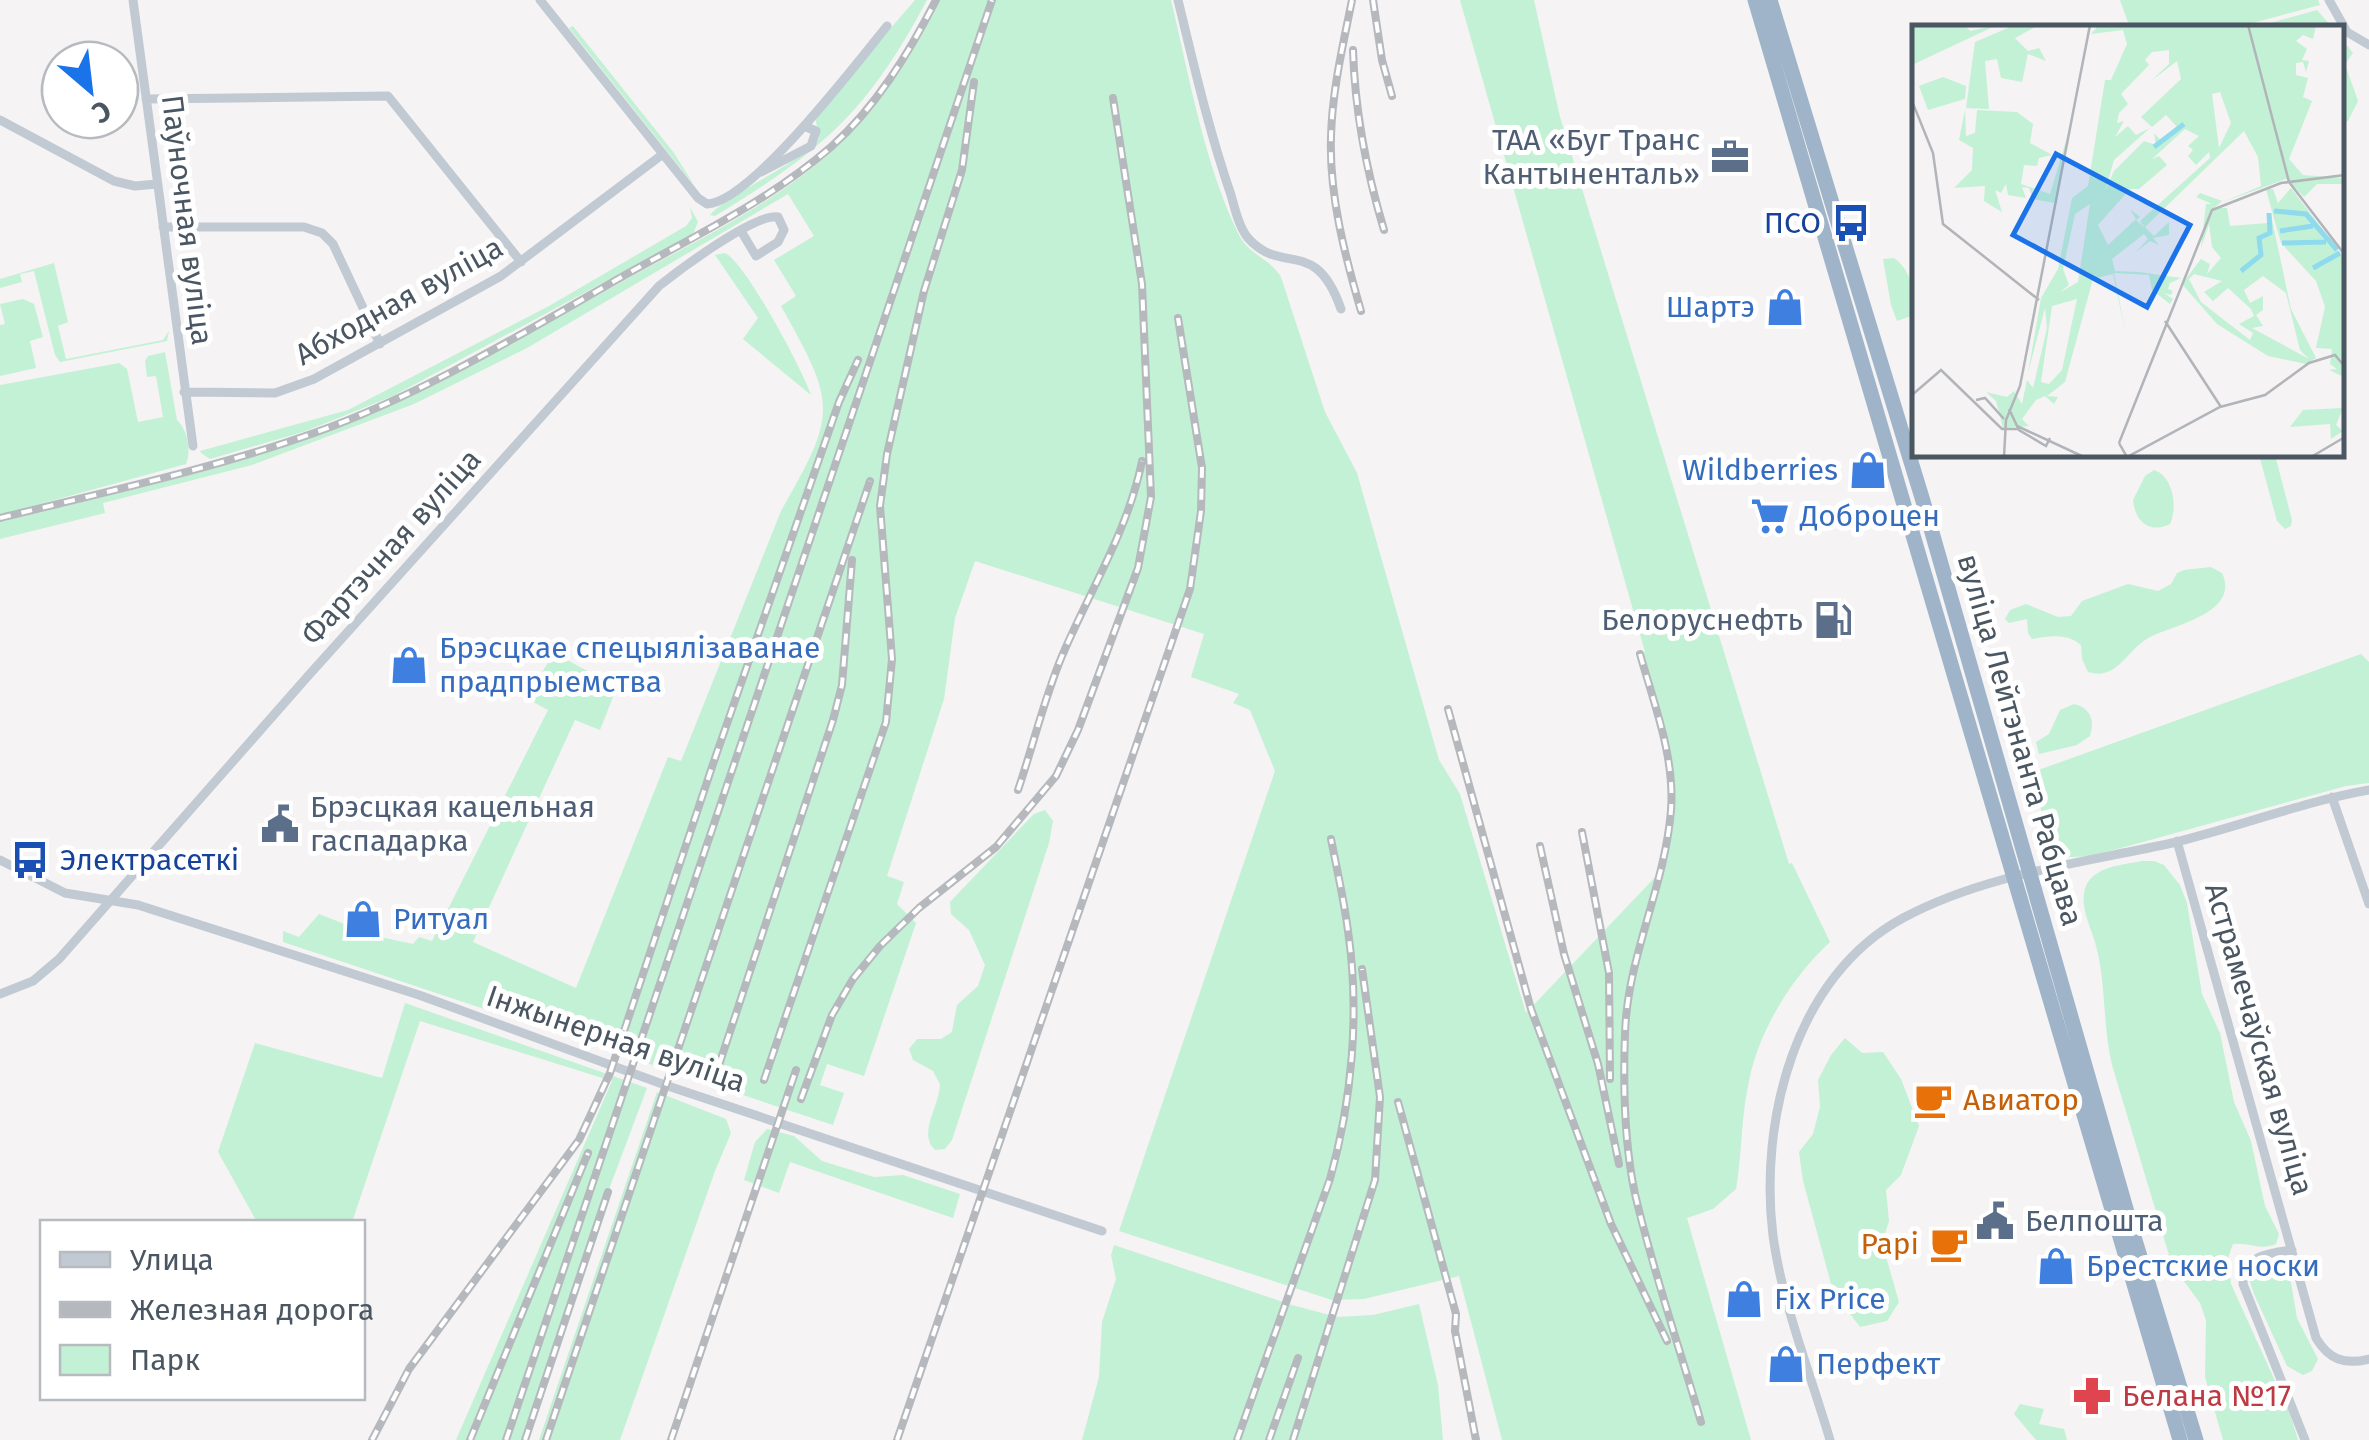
<svg xmlns="http://www.w3.org/2000/svg" width="2369" height="1440" viewBox="0 0 2369 1440" font-family="'Fira Sans',sans-serif">
<style>
.green{fill:#c3f1d5}
.lines{fill:none;stroke-linecap:round;stroke-linejoin:round}
.minor{stroke:#c1cad2;stroke-width:9}
.trunk{stroke:#9fb4c9;stroke-width:15}
.rail-casing{stroke:#b5b8bd;stroke-width:8}
.rail{stroke:#fff;stroke-width:4;stroke-dasharray:11;stroke-linecap:butt}
.labels{text-anchor:middle;stroke-width:10;stroke-linejoin:round;paint-order:stroke}
.service-label{font-size:30px;fill:#4e5e75;stroke:#fff;text-anchor:end}
.street-label{font-size:30px;fill:#4a5661;stroke:#fff}
.transit-label{font-size:30px;fill:#164399;stroke:#fff;text-anchor:end}
.shop-label{font-size:30px;fill:#366cbe;stroke:#fff;text-anchor:start}
.food-label{font-size:30px;fill:#c56008;stroke:#fff;text-anchor:start}
.health-label{font-size:30px;fill:#be3a42;stroke:#fff;text-anchor:start}
.inset-river{fill:none;stroke:#90daee;stroke-width:5}
.inset-road{fill:none;stroke:#b1b4b9;stroke-width:2.5}
.view{fill:#1a73e8;fill-opacity:0.15;stroke:#1a73e8;stroke-width:5}
.inset-edge{fill:none;stroke:#4a5661;stroke-width:5}
</style>
<rect width="100%" height="100%" fill="#f5f3f3"/>
<!-- green -->
<path class="green" d="M915,0H927C867,113 822,151 715,216L710,215C726,195 815,155 819,138C820,132 815,122 815,116Z
M940,0H1171C1189,75 1204,163 1238,233C1249,256 1270,258 1281,277L1325,412L1357,473L1439,760L1460,794L1526,1013L1660,872L1671,810L1668,754L1640,654L1645,652L1460,0H1534L1560,117L1789,864L1792,863L1830,942C1792,977 1759,1030 1749,1081C1741,1116 1742,1154 1736,1189L1713,1209L1687,1218L1751,1440H1502L1459,1276L1364,1299L1332,1300L1119,1231L1275,771L1250,710L1233,703L1239,694L1191,677L1204,634L975,561L955,618L944,699L887,876L904,882L897,904L916,923L864,1076L827,1064L820,1085L844,1093L833,1125L283,942V931L299,937L319,914L347,925L350,922L362,933L368,926L380,937L413,944L419,937L432,941L548,710L526,698L554,653L617,687L600,730L575,720L473,942L576,988L668,757L681,761L781,511C838,412 836,404 781,306L796,296L774,260L814,236L788,194L527,348L414,404L252,465L103,503L105,513L0,539V522C112,494 227,470 335,428C434,390 526,335 618,284C695,241 783,201 847,137C886,97 915,50 940,0Z
M2120,0H2318L2320,5L2238,27L2130,28Z
M2317,10L2332,27H2256Z
M573,26L674,153L694,185L569,28Z
M2342,39L2353,53L2345,64L2358,101L2348,121L2342,123Z
M690,207L698,222L693,234L393,396L306,431L210,459L201,453L200,451L348,410L549,306L686,226L692,218Z
M725,253C746,263 802,369 811,395L743,339L758,318L715,255Z
M1894,258C1913,272 1914,293 1914,315L1897,321L1891,305L1883,259Z
M54,263L68,322L58,326L66,359L163,340L169,331L167,341L60,362L55,355L34,271L20,274L22,282L0,288V279Z
M23,299L34,304L43,337L30,341L36,368L0,376V325L5,324L0,304Z
M165,352L177,420C187,429 192,451 186,464L0,515V385L119,363L127,369L138,422L163,417L156,376L147,377L145,361L148,356Z
M2259,455H2275L2292,520L2291,526L2285,529L2277,521Z
M2154,470C2173,476 2178,507 2170,524C2150,534 2135,522 2133,500L2145,476Z
M2211,567L2222,573C2241,615 2170,625 2147,639C2126,651 2117,681 2088,672L2082,659L2081,645C2067,633 2049,636 2032,639L2028,633L2027,619L2009,623L2005,619L2010,610L2026,604L2058,617L2071,616L2082,601L2128,584L2158,591L2171,584L2177,573L2184,570Z
M2361,654L2369,662V783L2346,786L2092,856L2051,858L2033,772Z
M2074,704C2091,708 2095,721 2090,736L2077,745L2039,754L2036,742L2049,734L2060,710Z
M1045,810L1053,821L1049,843L952,1140L945,1149L935,1150C917,1133 940,1106 940,1084L933,1071L913,1060L909,1049L917,1039H941L952,1032L957,1005L978,986L985,965L969,930L951,914L950,902L1034,814Z
M2142,861H2154L2164,865L2180,885L2187,903L2202,994L2220,1033L2234,1102L2251,1141L2265,1206L2279,1234L2276,1244C2260,1251 2250,1242 2233,1244L2228,1258L2231,1284L2290,1414L2298,1440H2223L2205,1377L2206,1320L2200,1303L2172,1265L2112,1065C2102,1023 2107,981 2094,939C2089,923 2079,903 2086,886C2095,866 2123,865 2142,861Z
M405,1003L647,1088L608,1192L525,1440H456L612,1081L420,1021L352,1222H257L218,1152L255,1043L382,1078Z
M1845,1038L1862,1053L1883,1052L1901,1079L1919,1126L1901,1175L1886,1190L1889,1221L1882,1243L1899,1302L1887,1321L1860,1327L1833,1291L1803,1181L1799,1152L1813,1134L1820,1107L1818,1080L1831,1055Z
M657,1092L726,1119L731,1133L715,1171L620,1440H539Z
M767,1129L794,1136L822,1161L874,1177L903,1175L960,1194L953,1218L790,1162L779,1193L744,1180L755,1142Z
M1114,1245L1292,1305L1337,1317L1373,1315L1419,1304L1438,1385L1443,1440H1082L1099,1377L1102,1322L1116,1279L1111,1255Z
M2265,1263L2290,1277L2297,1318L2318,1359L2312,1371L2303,1375L2287,1366L2254,1294L2249,1279L2254,1265Z
M2020,1404L2044,1409L2039,1424L2064,1429L2067,1440H2036L2014,1414Z"/>
<g class="lines">
<!-- minor -->
<path class="minor" d="M133,0L193,446
M540,0L698,198L707,204C751,202 856,64 887,26
M1178,0C1194,66 1209,131 1231,195C1235,209 1239,227 1248,238C1283,277 1315,235 1341,309
M2329,0L2347,32L2369,45
M146,99L388,96L521,262
M0,120L114,181L135,186L157,184
M761,172L811,146L816,131L804,126
M163,227H304L322,233L333,244L380,344
M184,392L275,393L314,379L501,276L663,154
M2332,797L2369,904
M2177,841L2316,1338C2329,1360 2345,1365 2369,1359
M0,860L65,893L138,905L419,995L665,1085L1102,1231
M0,994L33,981L59,959L308,676L659,286C679,270 755,213 778,217L784,230L778,242L756,256L741,231
M2292,1250C2269,1253 2244,1255 2243,1284L2305,1440
M1830,1440C1811,1375 1782,1303 1773,1236C1759,1122 1794,977 1903,918C1985,874 2082,863 2172,843C2238,827 2302,802 2369,790"/>
<!-- trunk -->
<path class="trunk" d="M1755,0L2180,1440
M1770,0L1923,501L2135,1240L2196,1440"/>
<!-- rail casing -->
<g class="rail-casing">
<path id="rail" d="M1352,0C1343,45 1332,91 1331,137C1329,195 1345,256 1361,311
M1373,0L1382,60L1392,96
M1353,50C1355,113 1366,170 1384,230
M0,518C105,492 212,469 314,433C423,394 525,332 625,275C695,236 770,200 831,147C876,107 909,53 936,0
M1640,654C1654,704 1675,757 1671,810C1665,887 1627,957 1625,1034C1623,1087 1624,1142 1635,1194C1653,1271 1679,1346 1701,1422
M1448,709L1531,1009L1611,1224L1667,1341
M1018,790C1033,746 1044,699 1062,656C1089,592 1128,531 1142,461
M1582,832L1609,973L1610,1079
M1540,846L1564,954L1598,1064L1619,1164
M719,1065L833,720L842,685L852,560
M764,1080L886,722L892,659L880,506L887,454L924,291L962,170L974,82
M801,1099L832,1015L853,979L880,946L919,908L996,847L1056,776L1078,730L1138,568L1151,497L1142,284L1113,98
M1398,1102L1456,1314L1455,1331L1476,1440
M372,1440L409,1369L579,1140L610,1073L714,761L839,402L858,360
M470,1440L588,1153
M506,1440L992,0
M525,1440L608,1192
M546,1440L870,481
M671,1440L796,1070
M897,1440L1190,589L1201,511L1202,468L1178,318
M1237,1440L1330,1179C1352,1100 1360,1013 1348,931C1344,900 1337,870 1331,839
M1269,1440L1298,1358
M1293,1440L1375,1180L1380,1097L1362,969"/>
</g>
<!-- rail -->
<use href="#rail" class="rail"/>
</g>
<!-- icons -->
<defs>
<g id="office-bare" transform="scale(3)"><path d="M-6-3h4V-5.5h4V-3h4V5H-6ZM-1-4.5V-3h2v-1.5ZM-6 0V1H6V0Z" fill="#5c6f8a" stroke="#fff" stroke-width="2.5" paint-order="stroke"/></g>
<g id="bus-bare" transform="scale(3)"><path d="M-5-6H5V4H4V6H2V4H-2V6H-4V4H-5ZM-3.5-4V0h7V-4ZM-3.5 1.2v1.5H-2V1.2ZM2 1.2v1.5H3.5V1.2Z" fill="#1a4fb4" stroke="#fff" stroke-width="2.5" paint-order="stroke"/></g>
<g id="shop-bare" transform="scale(3)"><path d="M-5-2.5h2.3a2.7 3.5 0 0 1 5.4 0H5L5.5 6h-11ZM-1.5-2.5h3a1.5 2.3 0 0 0-3 0Z" fill="#3f7fe0" stroke="#fff" stroke-width="2.5" paint-order="stroke"/></g>
<g id="supermarket-bare" transform="scale(3)"><path d="M-6-5.5h2.5l.6 2H6L4.5 2H-2.5L-4.4-4H-6ZM-1.5 3.2a1.3 1.3 0 1 0 .1 0ZM3 3.2a1.3 1.3 0 1 0 .1 0Z" fill="#3f7fe0" stroke="#fff" stroke-width="2.5" paint-order="stroke"/></g>
<g id="fuel-bare" transform="scale(3)"><path d="M-5.5-6h7V0h2V4h1.3V-2.5L3-4.5l.8-.8L6-3V5H2.5V1h-1V6h-7ZM-4.2-4.7v3.2H.2V-4.7Z" fill="#5c6f8a" stroke="#fff" stroke-width="2.5" paint-order="stroke"/></g>
<g id="civic-bare" transform="scale(3)"><path d="M-.6-6.5H3V-4.5H.6V-3L4-1V1h2V6H-6V1h2V-1L-.6-3ZM-1.2 2.5V6h2.4V2.5Z" fill="#5c6f8a" stroke="#fff" stroke-width="2.5" paint-order="stroke"/></g>
<g id="cafe-bare" transform="scale(3)"><path d="M-5.5-4.5H6V0H3Q3 3.5 0 3.5H-2.5Q-5.5 3.5-5.5 0ZM3-3.2v2h1.7v-2ZM-6 4.5H4V6H-6Z" fill="#e8710a" stroke="#fff" stroke-width="2.5" paint-order="stroke"/></g>
<g id="pharmacy-bare" transform="scale(3)"><path d="M-2-6h4v4h4v4h-4v4h-4v-4h-4v-4h4Z" fill="#e0444e" stroke="#fff" stroke-width="2.5" paint-order="stroke"/></g>
</defs>
<g fill-rule="evenodd">
<use href="#office-bare" x="1730" y="157"/>
<use href="#bus-bare" x="1851" y="223"/>
<use href="#shop-bare" x="1785" y="307"/>
<use href="#shop-bare" x="1868" y="470"/>
<use href="#supermarket-bare" x="1770" y="516"/>
<use href="#fuel-bare" x="1833" y="620"/>
<use href="#shop-bare" x="409" y="665"/>
<use href="#civic-bare" x="280" y="824"/>
<use href="#bus-bare" x="30" y="860"/>
<use href="#shop-bare" x="363" y="919"/>
<use href="#cafe-bare" x="1933" y="1100"/>
<use href="#civic-bare" x="1995" y="1221"/>
<use href="#cafe-bare" x="1949" y="1244"/>
<use href="#shop-bare" x="2056" y="1266"/>
<use href="#shop-bare" x="1744" y="1299"/>
<use href="#shop-bare" x="1786" y="1364"/>
<use href="#pharmacy-bare" x="2092" y="1396"/>
</g>
<g class="labels">
<!-- service labels -->
<g class="service-label">
<text x="1700" y="150">ТАА «Буг Транс<tspan x="1700" dy="34">Кантыненталь»</tspan></text>
<text x="1803" y="630">Белоруснефть</text>
<text x="310" y="817" text-anchor="start">Брэсцкая кацельная<tspan x="310" dy="34">гаспадарка</tspan></text>
<text x="2025" y="1231" text-anchor="start">Белпошта</text>
</g>
<!-- street labels -->
<g class="street-label">
<text transform="translate(187 220) rotate(83)" y="10">Паўночная вуліца</text>
<text transform="translate(399 301) rotate(-29)" y="10">Абходная вуліца</text>
<text transform="translate(391 547) rotate(-48)" y="10">Фартэчная вуліца</text>
<text transform="translate(2020 740) rotate(74)" y="10">вуліца Лейтэнанта Рабцава</text>
<text transform="translate(616 1039) rotate(19)" y="10">Інжынерная вуліца</text>
<text transform="translate(2259 1039) rotate(74)" y="10">Астрамечаўская вуліца</text>
</g>
<!-- transit labels -->
<g class="transit-label">
<text x="1821" y="233">ПСО</text>
<text x="60" y="870" text-anchor="start">Электрасеткі</text>
</g>
<!-- shop labels -->
<g class="shop-label">
<text x="1755" y="317" text-anchor="end">Шартэ</text>
<text x="1838" y="480" text-anchor="end">Wildberries</text>
<text x="1800" y="526">Доброцен</text>
<text x="439" y="658">Брэсцкае спецыялізаванае<tspan x="439" dy="34">прадпрыемства</tspan></text>
<text x="393" y="929">Ритуал</text>
<text x="2086" y="1276">Брестские носки</text>
<text x="1774" y="1309">Fix Price</text>
<text x="1816" y="1374">Перфект</text>
</g>
<!-- food labels -->
<g class="food-label">
<text x="1963" y="1110">Авиатор</text>
<text x="1919" y="1254" text-anchor="end">Papi</text>
</g>
<!-- health labels -->
<g class="health-label">
<text x="2122" y="1406">Белана №17</text>
</g>
</g>
<!-- overview -->
<g transform="translate(1912 25)">
<rect width="432" height="432" fill="#f5f3f3"/>
<path d="M0,0H53L58,6L85,0L0,40ZM103,0H127L103,13L116,26L127,23L134,36L116,29L110,57L89,53L85,34L73,36L77,84L54,83L63,17ZM187,0H404L401,14L391,10L384,16L395,24L390,35L397,36L394,47L391,37L384,38V50L396,53L391,72L400,76L377,134L391,150L431,153L430,159H405L392,172L374,154L322,173L311,177L349,161L346,132L332,106L233,202L242,211L257,197V210L241,213L247,220L238,216L223,228L236,214L232,209L200,234L203,246L227,247L269,253L258,258L256,264L261,266L259,270L252,268L261,274L258,279L240,265L237,250L202,248L214,310L201,249L181,254L153,357L135,371L146,372L142,379L133,371L124,375L110,394L117,401L91,403L84,376L74,367L95,372L102,366L110,379L115,355L121,363L135,303L133,283L116,348L129,273L146,244L160,173L176,161L193,55H199L215,19L211,5L179,9ZM257,25V39L239,56L265,36L269,54L229,92L240,102L254,90L266,103L251,118L242,108L244,120L232,116L202,146L193,166L202,135L238,103L224,110L216,101L203,112L212,96L205,98L207,88L216,79L209,69L237,40L233,35L240,27ZM308,67L319,98L307,123L300,69ZM273,104L287,111L276,121L281,125L276,131L284,140L297,127L298,133L228,196L233,203L224,195L228,192L218,184L224,194L196,220L186,200L218,164H227L255,140L247,131L240,134ZM178,179L166,257L147,268L157,260L151,244L163,189ZM165,274L150,345L137,359L129,357L140,281ZM31,52L54,61L53,74L16,85L7,61ZM53,85L54,111L63,108L65,85L105,87L121,99L118,118L140,130L127,133L125,141L112,140L109,159L138,169L157,106L142,178L121,174L117,163L110,162L114,173L96,170L94,159L89,168L83,165L90,187L72,176L73,161L42,163L60,145L61,123L47,115ZM379,163L432,233V352L417,345L425,344L418,339L420,324L404,323L413,282L404,256L369,218L361,190L354,164H361L366,178ZM288,168L310,176L302,183H315L318,201L356,198L359,190L379,284L404,333L394,339L356,331L305,299L270,259L289,234L298,239L295,249L309,233L300,222L297,199L289,223L294,179H300L284,172ZM282,249L310,256L292,267L301,276L316,263L339,284L342,291L327,299L341,308L338,315L289,277L277,254ZM351,251L374,268L388,325L397,334L340,303L351,301L344,290L351,285V271L338,278L332,265ZM431,383L424,400L431,406L419,414L418,399L378,402L391,385Z" fill="#c3f1d5" fill-rule="evenodd"/>
<path class="inset-river" d="M242,122L272,99M362,186L394,189L425,225M368,206L401,201M370,218L414,217M401,243L428,228M329,246L349,230L347,213L358,208L357,188"/>
<path class="inset-road" d="M336,0L377,157L433,230M0,76L21,128L31,199L127,275M253,296L309,382M0,370L29,345L90,404H106M64,375L73,373L92,394M97,384L107,405L134,421L138,413M105,401L172,432M207,418L300,185L369,158L433,150M207,418L215,432L308,382L353,370L397,338L423,330L433,342M92,432L94,395L108,361L178,0M399,432L433,412"/>
<path class="view" d="M144,129L278,200L235,282L101,210Z"/>
<rect width="432" height="432" class="inset-edge"/>
</g>
<!-- legend -->
<rect x="40" y="1220" width="325" height="180" fill="#ffffff" stroke="#b7bbc0" stroke-width="2.5"/>
<rect x="60" y="1252" width="50" height="15" fill="#c1cad2" stroke="#b7bbc0" stroke-width="2.5"/>
<text x="130" y="1270" font-size="30" fill="#4a5661">Улица</text>
<rect x="60" y="1302" width="50" height="15" fill="#b5b8bd" stroke="#b7bbc0" stroke-width="2.5"/>
<text x="130" y="1320" font-size="30" fill="#4a5661">Железная дорога</text>
<rect x="60" y="1345" width="50" height="30" fill="#c3f1d5" stroke="#b7bbc0" stroke-width="2.5"/>
<text x="130" y="1370" font-size="30" fill="#4a5661">Парк</text>
<!-- north arrow -->
<g transform="translate(90 90) rotate(152)"><circle r="48" fill="#ffffff" stroke="#b7bbc0" stroke-width="2.5"/>
<path d="M0-8L18 38L0 25L-18 38Z" fill="#1a73e8"/>
<text y="-15" font-size="28" font-weight="bold" text-anchor="middle" fill="#4a5661">С</text>
</g>
</svg>
